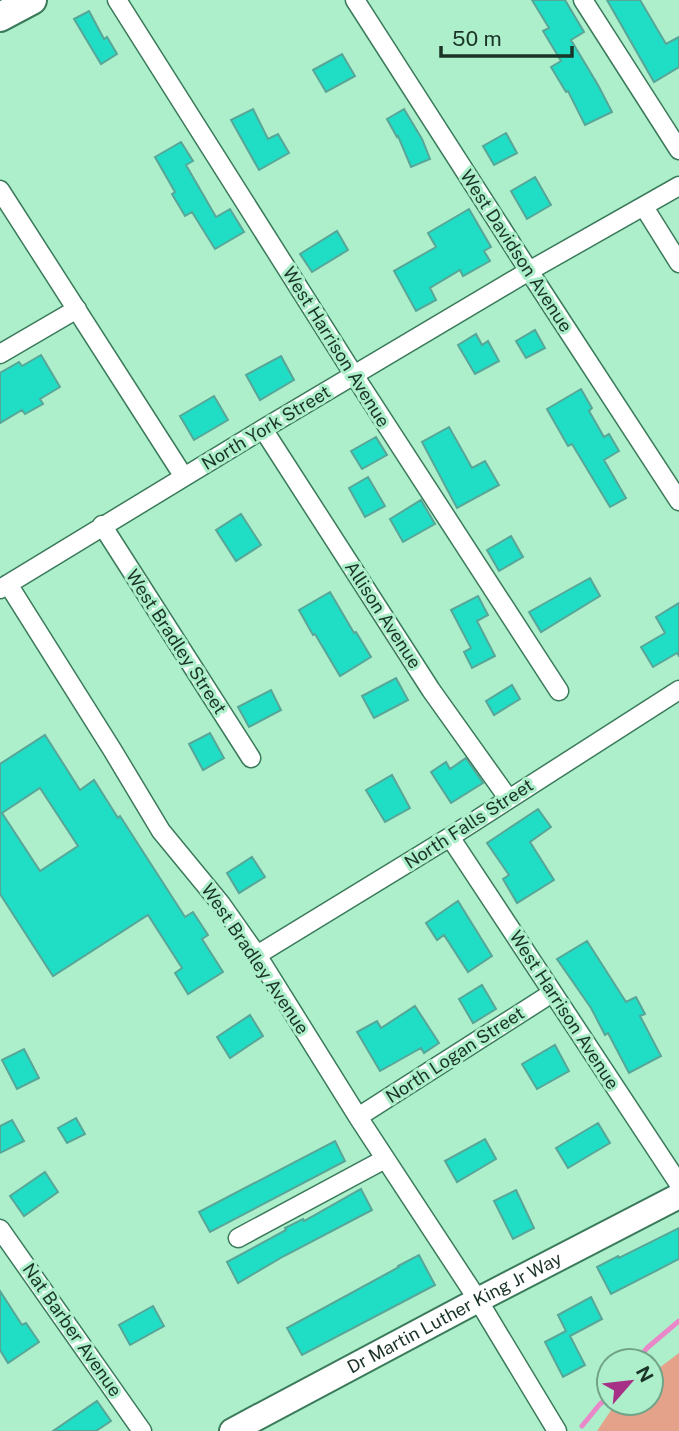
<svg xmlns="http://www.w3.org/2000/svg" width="679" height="1431" viewBox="0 0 679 1431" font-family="'Public Sans',sans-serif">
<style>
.green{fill:#e5a28a}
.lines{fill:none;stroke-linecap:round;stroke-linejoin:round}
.stream{stroke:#e988c9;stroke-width:5}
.building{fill:#1fdec5;stroke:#57a698;stroke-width:2;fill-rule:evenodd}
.street-casing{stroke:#3b7a5b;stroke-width:21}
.secondary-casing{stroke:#3b7a5b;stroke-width:28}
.primary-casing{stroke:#3b7a5b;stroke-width:32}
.street{stroke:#fff;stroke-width:18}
.secondary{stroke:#fff;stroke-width:24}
.primary{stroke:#fff;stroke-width:28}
.labels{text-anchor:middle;stroke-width:6;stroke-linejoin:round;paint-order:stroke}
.street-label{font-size:18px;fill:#1a3427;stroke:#adefcb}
</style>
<rect width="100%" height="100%" fill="#adefcb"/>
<!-- green -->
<path class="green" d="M679,1353V1431H597L616,1403H651V1374Z"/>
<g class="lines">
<!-- stream -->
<path class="stream" d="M637,1361L647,1348L679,1321
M582,1426L600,1404L609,1397"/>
</g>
<!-- building -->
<path class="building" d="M532,0H565L584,32L571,40L598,85L612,112L585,125L568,91L566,92L551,67L561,61L543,31L549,28Z
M607,0H640L666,44L679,37V67L654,82Z
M89,11L104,39L107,37L117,54L101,64L74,19Z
M342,54L355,76L326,92L313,70Z
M253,109L268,139L278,134L289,153L259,170L231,120Z
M404,109L422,139L430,159L411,167L398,136L397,137L387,119Z
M506,133L517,153L494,165L483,146Z
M181,142L193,161L186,165L216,217L230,209L244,232L215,249L192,212L185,216L172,194L175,192L155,157Z
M535,177L551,205L527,219L511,191Z
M469,209L491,247L484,251L490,261L463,276L460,270L430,288L436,300L416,311L394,271L436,247L428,233Z
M337,231L348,250L312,272L300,254Z
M535,330L545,348L526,358L516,341Z
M476,334L482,345L488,341L499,361L475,374L458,345Z
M41,355L60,387L40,399L43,404L25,414L22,410L0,423V373L19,362L22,366Z
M281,356L294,380L260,400L246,375Z
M581,389L592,408L589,411L604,437L609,434L619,451L604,460L626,498L610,507L572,444L568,446L547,409Z
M214,396L228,420L194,440L180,416Z
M449,427L472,468L485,461L499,485L457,508L422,442Z
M376,437L387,455L362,469L351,451Z
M368,477L385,506L365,517L349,488Z
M421,500L435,524L403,542L390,519Z
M241,514L261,545L236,561L216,530Z
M511,536L523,557L499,571L487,550Z
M590,578L600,596L541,632L529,612Z
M330,592L354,633L356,632L371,657L340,676L315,634L313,635L299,610Z
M478,596L488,615L477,621L495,656L472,668L464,652L471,648L451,610Z
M679,603V656L677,653L653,667L641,647L665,633L656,617Z
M396,678L408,700L374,718L362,696Z
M512,685L520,699L494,715L486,701Z
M271,690L281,710L249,727L238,707Z
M210,733L224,758L203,770L189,744Z
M45,735L80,790L94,780L118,818L120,816L185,917L193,912L208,935L202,939L223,972L188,994L175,973L182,968L148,915L53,976L0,894V764ZM40,788L78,846L40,871L2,813Z
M466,758L483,783L451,803L431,772L446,762L450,769Z
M392,775L410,808L385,822L366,790Z
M538,809L551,827L530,842L554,880L517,903L503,879L509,875L487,843Z
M252,857L265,877L239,893L227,873Z
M458,901L492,956L468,972L444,935L437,940L426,923Z
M587,941L626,1002L636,997L645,1014L640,1016L661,1056L629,1073L608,1033L605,1035L591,1008L557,959Z
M482,985L496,1009L473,1023L459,999Z
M415,1006L439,1043L424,1053L421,1048L380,1071L357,1032L377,1021L381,1028Z
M250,1015L263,1036L230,1058L217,1037Z
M555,1045L569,1071L537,1089L522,1064Z
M24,1049L39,1078L17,1089L2,1060Z
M76,1118L85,1134L67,1143L58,1128Z
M12,1120L24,1141L0,1153V1126Z
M598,1123L610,1143L568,1168L556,1148Z
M485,1139L496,1159L457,1182L445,1161Z
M335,1141L345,1161L210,1232L199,1212Z
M45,1172L58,1192L24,1216L10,1196Z
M361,1189L372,1210L284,1256L238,1283L227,1262L286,1230L285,1228L303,1219L304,1221Z
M516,1190L534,1228L513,1239L494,1201Z
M679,1228V1259L611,1294L597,1267L618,1256L619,1258Z
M419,1255L435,1285L302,1355L287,1328L399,1267L398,1266Z
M0,1291L22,1325L26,1323L39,1342L8,1363L0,1350Z
M591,1297L602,1319L570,1336L585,1365L563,1377L545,1342L566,1331L558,1315Z
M153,1306L164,1326L130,1345L119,1325Z
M97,1401L111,1421L96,1431H53Z"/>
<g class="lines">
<!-- street casing -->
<g class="street-casing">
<path id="street" d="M117,0L354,375L559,691
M355,0L529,271L679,501
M583,0L679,150
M0,190L184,477
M644,207L679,263
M0,354L77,309
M263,429L431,690L508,798
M102,525L251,758
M8,584L113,751L161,831L221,904L257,955L358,1117L478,1300L557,1431
M0,589L263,429L529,271L679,186
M450,837L679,1184
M257,955L450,837L679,690
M358,1117L552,993
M0,1229L142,1431
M238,1238L385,1159"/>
</g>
<!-- secondary casing -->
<g class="secondary-casing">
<g id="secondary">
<path id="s1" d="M232,1431L478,1300L679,1196"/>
</g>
</g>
<!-- primary casing -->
<g class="primary-casing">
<path id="primary" d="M0,17L32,0"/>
</g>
<!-- street -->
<use href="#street" class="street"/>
<!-- secondary -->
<use href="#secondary" class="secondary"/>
<!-- primary -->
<use href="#primary" class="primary"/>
</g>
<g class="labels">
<!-- street labels -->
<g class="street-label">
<text transform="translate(516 251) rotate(57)" y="6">West Davidson Avenue</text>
<text transform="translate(336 347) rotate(58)" y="6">West Harrison Avenue</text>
<text transform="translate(266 428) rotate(-31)" y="6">North York Street</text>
<text transform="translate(383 615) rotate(57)" y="6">Allison Avenue</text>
<text transform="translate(176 642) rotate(57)" y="6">West Bradley Street</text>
<text transform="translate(469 824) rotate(-33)" y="6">North Falls Street</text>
<text transform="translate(255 959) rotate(56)" y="6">West Bradley Avenue</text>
<text transform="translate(564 1010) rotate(57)" y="6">West Harrison Avenue</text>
<text transform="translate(455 1055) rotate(-33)" y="6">North Logan Street</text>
<text dy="6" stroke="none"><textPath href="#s1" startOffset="252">Dr Martin Luther King Jr Way</textPath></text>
<text transform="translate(72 1330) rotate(55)" y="6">Nat Barber Avenue</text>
</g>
</g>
<!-- north arrow -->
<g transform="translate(630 1382) rotate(62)"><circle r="33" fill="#adefcb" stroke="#72a489" stroke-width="2"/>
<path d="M0-5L12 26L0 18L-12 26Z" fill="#a83188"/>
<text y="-10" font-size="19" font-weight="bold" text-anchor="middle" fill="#1a3427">N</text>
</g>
<!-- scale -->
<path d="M441 46v10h131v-10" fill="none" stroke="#1a3427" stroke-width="3.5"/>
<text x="452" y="46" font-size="21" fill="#1a3427" stroke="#adefcb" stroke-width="5" paint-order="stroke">50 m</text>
</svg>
